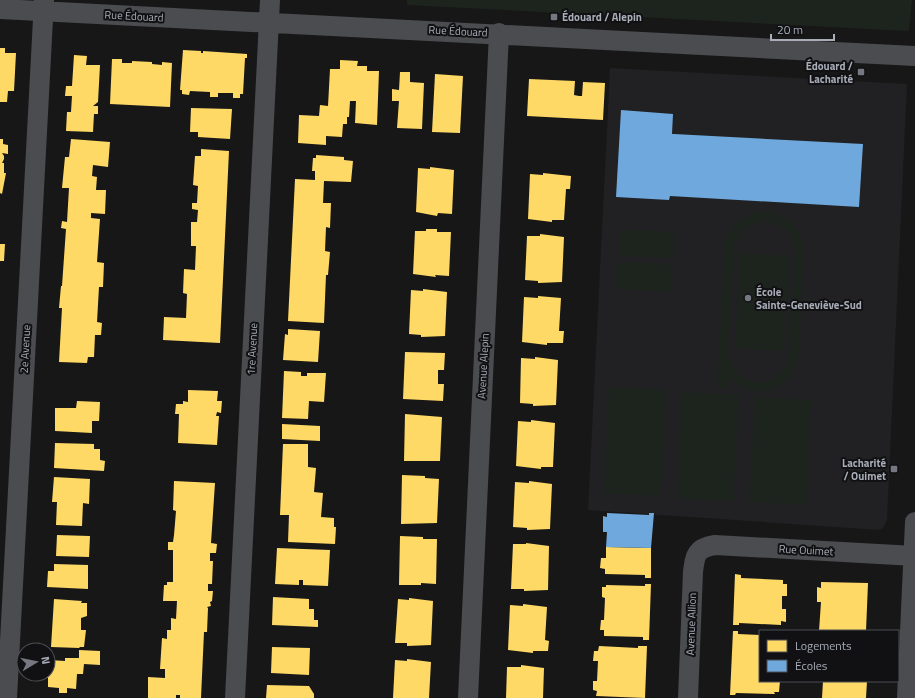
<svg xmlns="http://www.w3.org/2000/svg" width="915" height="698" viewBox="0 0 915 698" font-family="'Titillium Web',sans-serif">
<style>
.built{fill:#212123}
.green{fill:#1d241e;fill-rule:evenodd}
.homes{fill:#ffd966}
.schools{fill:#6fa8dc}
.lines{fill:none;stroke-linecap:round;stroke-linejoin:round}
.minor{stroke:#4b4c50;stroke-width:20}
.poi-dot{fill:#757880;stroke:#111113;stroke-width:1.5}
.labels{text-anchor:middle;stroke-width:4;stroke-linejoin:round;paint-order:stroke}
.street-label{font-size:11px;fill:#a8adb8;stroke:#111113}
.poi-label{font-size:11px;font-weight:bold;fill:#a8adb8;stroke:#111113;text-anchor:start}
</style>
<rect width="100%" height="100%" fill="#171717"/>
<!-- built -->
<path class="built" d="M610,68L907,84L887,520L883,528L879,530L588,510Z"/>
<!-- green -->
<path class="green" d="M407,0H912L909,30L907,31L407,5Z
M767,211C787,215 798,226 804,245L799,357C790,392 754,403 728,377L727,388H717L725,241C733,222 746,213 767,211ZM765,221C781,223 791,232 795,248L788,363C771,394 731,385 728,350L735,241L746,227Z
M620,229L674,232L673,258L619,256Z
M740,253L789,256L784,351L735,348Z
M618,262L672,265L671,292L617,289Z
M609,387L666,390L660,496L604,493Z
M682,392L739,395L733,501L677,498Z
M755,397L811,400L806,505L749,502Z"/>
<!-- homes -->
<path class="homes" d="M0,48H5V53H16L14,91H8L7,102H0Z
M183,50L201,51V53H203V51L247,54V58H245L243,94H240V98H233V93H218V97H210V92L190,91L189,95L182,94V90H180Z
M74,55L87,56L86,65H100L98,102L93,106H98V114H94L93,132L66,131L67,112H71L72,96H65L66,86H72Z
M112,59H122V63H132V61L152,62V64L162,65V62L172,63L170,107L110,104Z
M340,60L358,61L357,66H367V71H379L377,125L355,123L356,101H350L349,117H347V124H343L342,137L326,136V145L298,143L299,115L319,116L320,105L328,106L330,69H340Z
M400,72H410V82L424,83L422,129L397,128L399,101H392V89L399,90Z
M435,74L463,76L460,133L432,132Z
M529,79L575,81L574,95L579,96H582L583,82L605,83L603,120L527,116Z
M191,108L232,109L230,139L198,137V132H190Z
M0,139H3V144L8,145V154L2,153L4,156V159L2,163H4V173H6L2,194L0,193Z
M71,139L110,142L108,167L93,165L92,176L97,177L96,190H106L105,214L91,213V218L100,219L97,262L104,263L103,287H99L97,322L102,323L101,335H95L94,357H88L87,363L59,362L62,308H59L61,286H62L66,229L61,228L62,221L67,222L69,188H62L65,157H69Z
M201,149L229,151L220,343L163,340L164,317L186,318L187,294L183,293L184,269L195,270L196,246H191V222H197L198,210L192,209V203H197L198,186L193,185L195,156H201Z
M316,155L344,157V160L353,161L351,182L324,181L323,203H331L330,228L326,227L325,251L330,252L328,275H326L324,323L288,321L295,179L315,180V171H312L313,158H316Z
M430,167L454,170L452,214L438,213L437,216L416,212L418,168L430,169Z
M543,173L571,176L570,189H566L564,220H552V222L528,219L530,174L543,175Z
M426,229H437V232H451L449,276L435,275L436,277L413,274L415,231H426Z
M540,234L564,237L562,282L538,283V281L525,280L527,236H540Z
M0,244H5L4,261H0Z
M423,289L447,292L445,336L421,337V335L409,334L411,290L423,291Z
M538,296L561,298L559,331H564L563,343H547V345L522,342L524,297L538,298Z
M288,329L320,331L318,362L283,360L285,334L288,335Z
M405,352L445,353L444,370H438V384H444L443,401L403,399Z
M535,357L558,360L556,405L533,406V404L520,403L521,358L535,359Z
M284,371L301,372V376H307V373H326L324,402L309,401L308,419L282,418Z
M188,390L218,391L217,401H222L221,413L217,412L216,416H219L217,445L178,443L179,414H175L176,404H183V401L188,402Z
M77,401L100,402L99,421H92V433L55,431V408H76Z
M405,414L442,417L440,461H404Z
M531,420L555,423L553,467H541V469L516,466L518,421L531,422Z
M282,424L320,426V441L282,439Z
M55,443L94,444V449H100V460L105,461L104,471L54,468Z
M283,444H308V467L316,468L314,492L323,493L321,517L334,518V527H336L335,544L288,542L289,515H280Z
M402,475L425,476V478L439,479L437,523L401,524Z
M54,477L90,479L89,504L83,503L82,526L56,525L57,502H52Z
M174,481L215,483L211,543L217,544L216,553H210V561H213L212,584H208V591H213L212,601L210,602L211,606L207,607L208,608L207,632H204L201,698H180V695H176V698H148V677L165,678V669H160L162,638L167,639V630H171V618L176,619L177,601H163L164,585H167V582H173V550H168V542H173L174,535L176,511L173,510Z
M529,481L552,484L550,529L527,530V528L513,527L515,482L529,483Z
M57,535L90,536L89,557L56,556Z
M400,536L423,537V539H437L436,584L421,583V585H399Z
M526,543L549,546L548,590L524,591V589H511L513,544H526Z
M606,547L651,548V578H645V575L605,574V569L600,568L601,558H606Z
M277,548L330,550L328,586L303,585V580H299V585L275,584Z
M54,564L88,565V589L47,587L48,571H54Z
M735,574L741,575V578L783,580V584H787V596H782V609H786V622L781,621V625L739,623V625H733Z
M821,582L868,583L866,631H819L821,602H817V587L821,588Z
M645,584H651L649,640H643V637L604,636V630H600L601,620H604L605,598L602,597V587H606V585L645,586Z
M273,597L309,599V609H314V620H318V627L272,625Z
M409,598L433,601L431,645L407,646V643H395L398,599L409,600Z
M54,599L82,601L81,603H87V616L81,618V630H86L84,647H80L79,648L51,647Z
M523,604L547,607L545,640L549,641L548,651H533V653L508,650L510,605L523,606Z
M733,631H738V634L760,635V681H780L779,692H774L775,694L736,693L735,695H730Z
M599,646L638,648V646H647L645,698L596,696L597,691L593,690V681H597L598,661H593L594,651H598Z
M272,647L310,648L309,675L271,673Z
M79,650L100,651V665L84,664L83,674H77L76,689L67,688V693H59V688L48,687V678H41V674H48L49,660L65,661V658H79Z
M407,659L431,662L429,698H393L395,660L407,661Z
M521,665L544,668L543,698H506L507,667H521Z
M823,681H867L866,698H822Z
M267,685L309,686L314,694V698H266Z"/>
<!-- schools -->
<path class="schools" d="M621,110L673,114L672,134H674L863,144L859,207L670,196L669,200L616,197Z
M607,513L649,515V513H654L651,548L606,547L607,532H603V516L607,517Z"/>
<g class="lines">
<!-- minor -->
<path class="minor" d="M0,9L915,56
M7,698L44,0
M235,698L270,0
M468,698L499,33
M688,698L693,572C695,555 696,548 715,545L915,556
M907,698L915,522"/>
</g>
<!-- markers -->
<g class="poi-dot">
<rect x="550" y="13" width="8" height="8" rx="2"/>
<rect x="857" y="68" width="8" height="8" rx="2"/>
<circle cx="748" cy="298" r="4"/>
<rect x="890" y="465" width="8" height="8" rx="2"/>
</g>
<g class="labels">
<!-- street labels -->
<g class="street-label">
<text transform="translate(134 16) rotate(3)" y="4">Rue Édouard</text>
<text transform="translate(458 31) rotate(3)" y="4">Rue Édouard</text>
<text transform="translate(25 349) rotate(-87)" y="4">2e Avenue</text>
<text transform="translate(252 349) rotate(-87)" y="4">1re Avenue</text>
<text transform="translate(483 366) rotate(-87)" y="4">Avenue Alepin</text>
<text transform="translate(806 550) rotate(3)" y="4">Rue Ouimet</text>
<text transform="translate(691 624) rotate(-88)" y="4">Avenue Allion</text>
</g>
<!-- poi labels -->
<g class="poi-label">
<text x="562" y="21">Édouard / Alepin</text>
<text x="853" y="70" text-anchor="end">Édouard /<tspan x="853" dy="13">Lacharité</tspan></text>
<text x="756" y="296">École<tspan x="756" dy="13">Sainte-Geneviève-Sud</tspan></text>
<text x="886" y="467" text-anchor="end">Lacharité<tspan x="886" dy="13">/ Ouimet</tspan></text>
</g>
</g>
<!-- legend -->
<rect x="759" y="630" width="140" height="52" fill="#111113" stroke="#4d4f55"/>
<rect x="767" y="640" width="20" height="12" fill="#ffd966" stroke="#4d4f55"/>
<text x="795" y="650" font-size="12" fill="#a8adb8">Logements</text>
<rect x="767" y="660" width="20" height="12" fill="#6fa8dc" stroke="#4d4f55"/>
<text x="795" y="670" font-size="12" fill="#a8adb8">Écoles</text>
<!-- north arrow -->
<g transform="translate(36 662) rotate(80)"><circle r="19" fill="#111113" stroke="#4d4f55"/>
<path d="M0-3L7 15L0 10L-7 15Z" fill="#757880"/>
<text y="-6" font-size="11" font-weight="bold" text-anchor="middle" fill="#a8adb8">N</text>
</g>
<!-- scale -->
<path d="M771 34v6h63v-6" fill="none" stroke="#a8adb8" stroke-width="2"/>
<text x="777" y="34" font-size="12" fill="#a8adb8" stroke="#111113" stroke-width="3" paint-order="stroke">20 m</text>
</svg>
